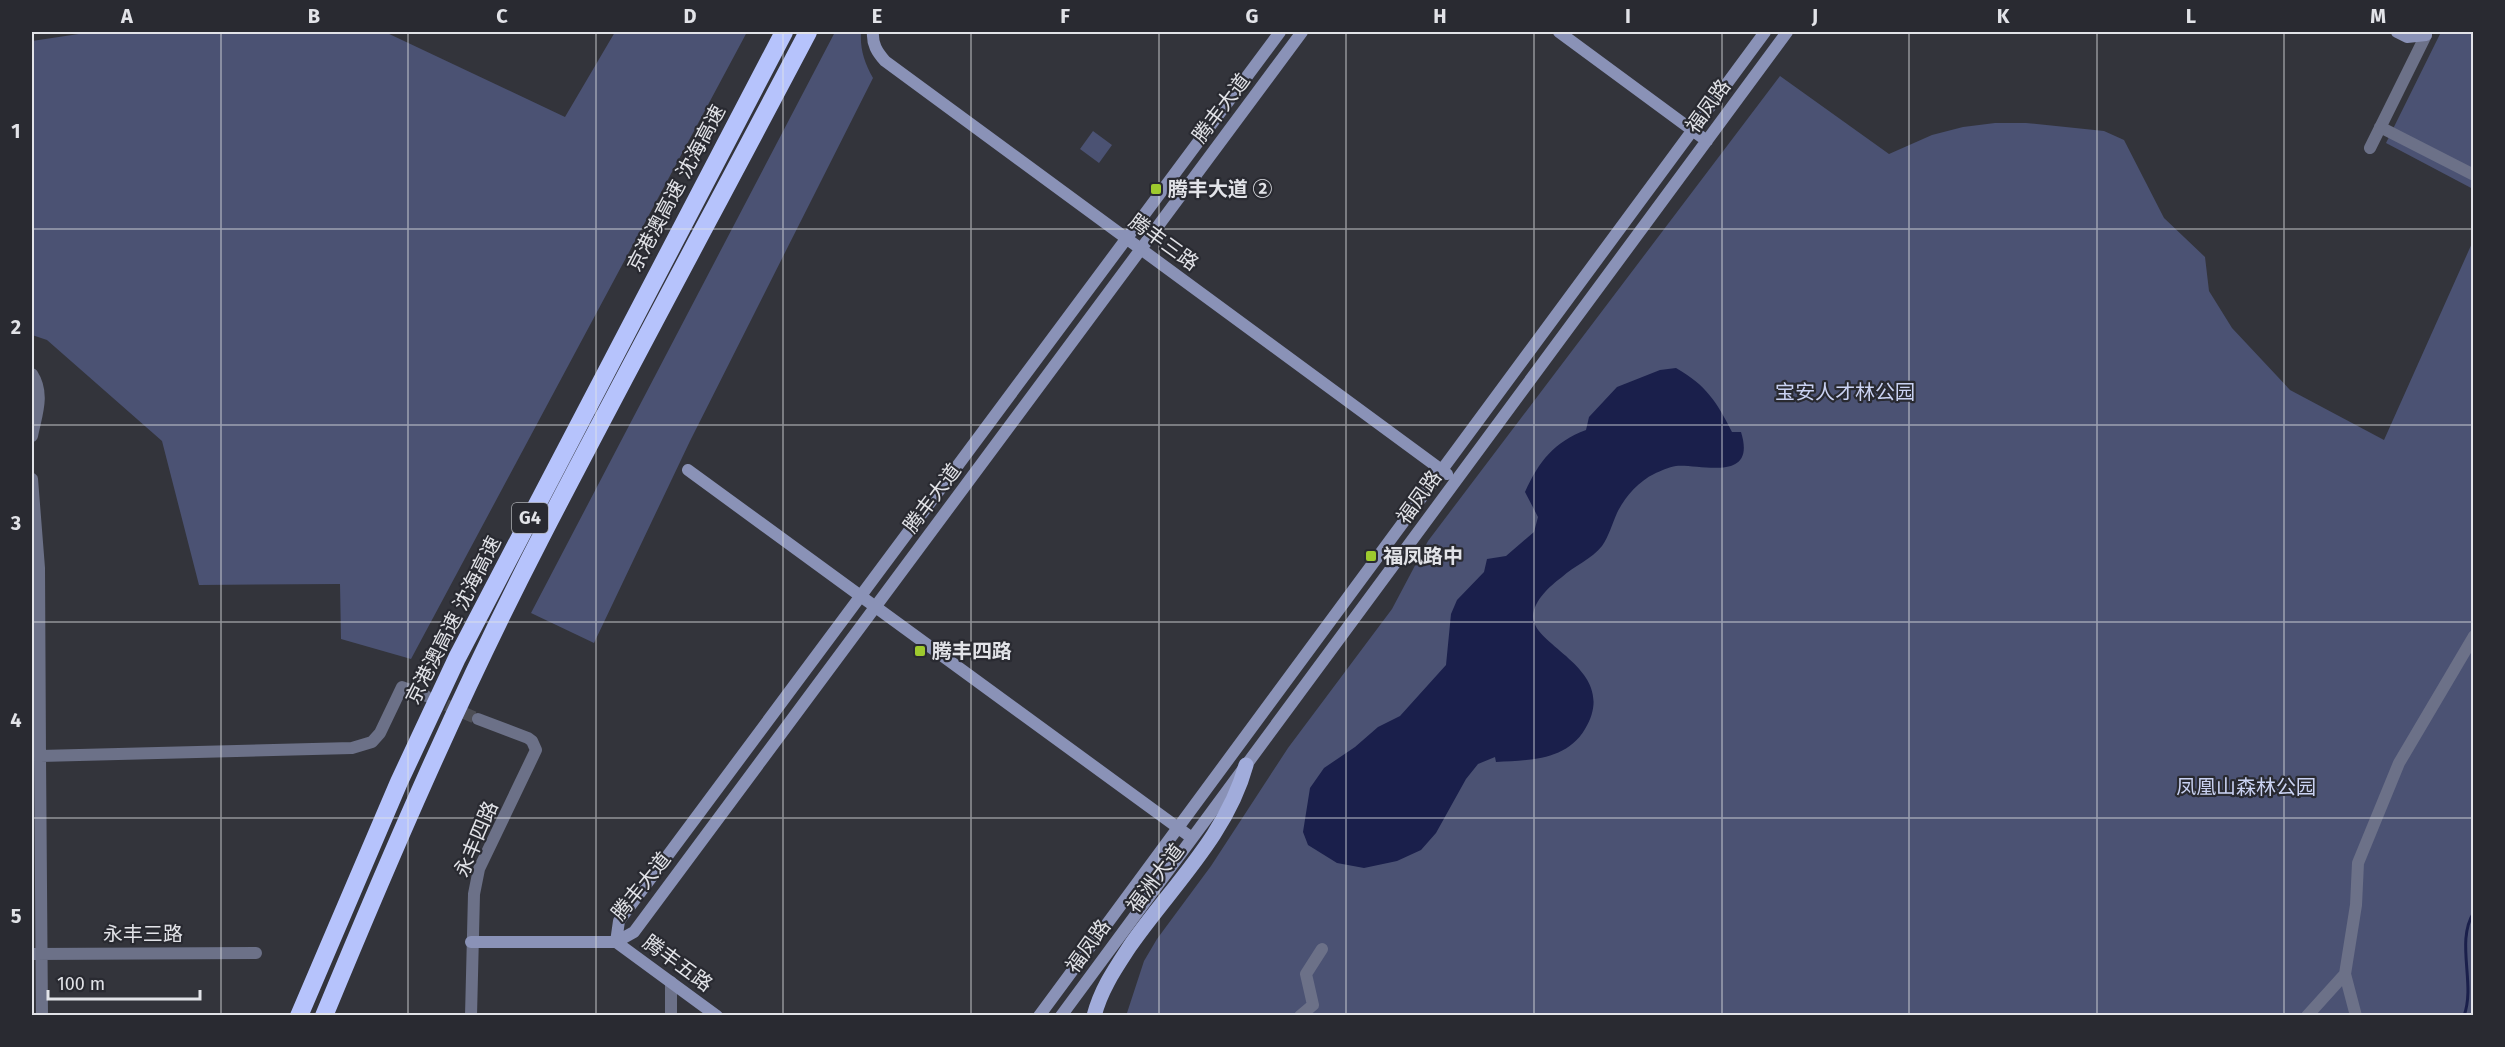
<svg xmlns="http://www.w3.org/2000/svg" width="2505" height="1047" viewBox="0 0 2505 1047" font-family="'Fira Sans','Noto Sans SC',sans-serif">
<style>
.green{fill:#4b5273}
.water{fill:#1a1f4b}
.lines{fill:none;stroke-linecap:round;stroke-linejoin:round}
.stream{stroke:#1a1f4b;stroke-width:3}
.street-tunnel{stroke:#4d4e55;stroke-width:12;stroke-dasharray:12 6;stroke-linecap:butt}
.street{stroke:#6c7188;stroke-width:12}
.secondary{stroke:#8a92b7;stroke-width:12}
.primary{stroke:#a1acdb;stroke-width:15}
.highway{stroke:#b6c3fc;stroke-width:18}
.grid{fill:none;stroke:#e2e3e8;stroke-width:1.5;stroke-opacity:0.55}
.poi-dot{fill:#9eca2e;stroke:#292a31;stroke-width:2}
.labels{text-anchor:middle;stroke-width:4.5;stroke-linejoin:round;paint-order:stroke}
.shield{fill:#292a31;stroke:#aaacb1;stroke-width:1.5}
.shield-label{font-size:18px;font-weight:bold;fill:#e2e3e8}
.street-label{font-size:20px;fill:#e2e3e8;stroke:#292a31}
.poi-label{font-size:20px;font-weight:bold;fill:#e2e3e8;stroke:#292a31;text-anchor:start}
.park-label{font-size:20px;fill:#cad2f2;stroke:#292a31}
.neatline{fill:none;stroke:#e2e3e8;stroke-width:2}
.grid-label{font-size:20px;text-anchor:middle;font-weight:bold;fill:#e2e3e8}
</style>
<rect width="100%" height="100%" fill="#33343b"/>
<!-- green -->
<path class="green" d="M92,32H385L565,117L615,32H747L411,659L341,639L340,584L199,585L162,441L47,340L32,335V41Z
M835,32H861C860,49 864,62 873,78L690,441L594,643L531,613Z
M2441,32H2473V189L2386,143Z
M1780,76L1889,154L1932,135L1963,127L1995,123H2026L2104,131L2124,140L2164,218L2205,257L2209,291L2232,328L2290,390L2384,440L2473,241V1015L1126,1016L1144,961L1157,939L1211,866L1288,748L1392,609L1428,541Z
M1093,131L1112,145L1099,163L1080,149Z"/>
<!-- water -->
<path class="water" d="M1676,368C1706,385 1717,402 1732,432H1741C1757,483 1701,464 1676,466C1669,467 1660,471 1654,474C1639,481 1624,498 1617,513C1612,524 1609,536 1602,546C1592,559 1574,566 1562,577C1550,586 1534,600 1533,616C1532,647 1621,669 1585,729C1566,761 1529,760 1496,762L1495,757L1478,764L1466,779L1436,833L1421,850L1397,861L1364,868L1337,863L1308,845L1303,832L1310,788L1324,768L1355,747L1378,727L1400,716L1446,665L1451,614L1457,600L1484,572L1487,559L1506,556L1534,532L1538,517L1525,492C1539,461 1554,442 1586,430L1589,417L1617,387L1660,370Z"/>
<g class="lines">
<!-- stream -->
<path class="stream" d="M2464,1016C2476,983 2455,942 2474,912"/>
<!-- street-tunnel -->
<path class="street-tunnel" d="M430,698L478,719"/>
<!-- street -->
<path class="street" d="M2380,127L2474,175
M2370,148L2426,35
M32,374C45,394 36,415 32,436
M32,479L39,568L40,756L352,748L372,742L380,733L402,687L426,696
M40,756L42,1016
M32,954L256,953
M671,982V1016
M471,1016L474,894L479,869L536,750L532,741L528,738L478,719
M1300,1016L1313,1005L1306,974L1322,949
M2307,1016L2345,974
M2356,1016L2345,974L2356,905L2358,863L2399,763L2474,636"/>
<!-- secondary -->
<path class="secondary" d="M873,32C872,44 877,52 885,61L1447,474
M1559,32L1707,141
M2397,32L2407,37L2426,35L2425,32
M688,470L1192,838
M471,942H616L717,1016
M616,942L634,932L1302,32
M616,942L619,921L1280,32
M1039,1016L1765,32
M1061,1016L1787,32"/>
<!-- primary -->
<path class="primary" d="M1094,1016C1101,989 1115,969 1130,946C1171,887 1227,835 1246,765"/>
<!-- highway -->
<path class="highway" d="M299,1016L399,782L457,658L784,32
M324,1016C391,854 460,694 540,539C628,369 719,201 808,32"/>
</g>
<!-- grid -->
<path class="grid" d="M221,32V1016M408,32V1016M596,32V1016M783,32V1016M971,32V1016M1159,32V1016M1346,32V1016M1534,32V1016M1722,32V1016M1909,32V1016M2097,32V1016M2284,32V1016M32,229H2474M32,425H2474M32,622H2474M32,818H2474"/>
<!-- markers -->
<g class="poi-dot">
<rect x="1150" y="183" width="12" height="12" rx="3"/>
<rect x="1365" y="550" width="12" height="12" rx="3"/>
<rect x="914" y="645" width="12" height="12" rx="3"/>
</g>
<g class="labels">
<!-- shield labels -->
<rect class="shield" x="512" y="503" width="36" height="30" rx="4.5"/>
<g class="shield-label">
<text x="530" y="524">G4</text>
</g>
<!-- street labels -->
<g class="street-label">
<text transform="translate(1708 106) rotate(-54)" y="7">福凤路</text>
<text transform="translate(1221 108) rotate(-53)" y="7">腾丰大道</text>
<text transform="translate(676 188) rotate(-62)" y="7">京港澳高速 沈海高速</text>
<text transform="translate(1164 242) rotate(36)" y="7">腾丰三路</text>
<text transform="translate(1419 497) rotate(-54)" y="7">福凤路</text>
<text transform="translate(932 498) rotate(-53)" y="7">腾丰大道</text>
<text transform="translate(453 620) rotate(-63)" y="7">京港澳高速 沈海高速</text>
<text transform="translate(476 839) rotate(-67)" y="7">永丰四路</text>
<text transform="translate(1155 878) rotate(-53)" y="7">福洲大道</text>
<text transform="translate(641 886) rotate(-51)" y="7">腾丰大道</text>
<text x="143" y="941">永丰三路</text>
<text transform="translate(1088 946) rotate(-54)" y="7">福凤路</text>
<text transform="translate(678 963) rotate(36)" y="7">腾丰五路</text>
</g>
<!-- poi labels -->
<g class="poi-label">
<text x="1168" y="196">腾丰大道 ②</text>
<text x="1383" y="563">福凤路中</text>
<text x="932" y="658">腾丰四路</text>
</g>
<!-- park labels -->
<g class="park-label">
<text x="1845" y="399">宝安人才林公园</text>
<text x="2246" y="794">凤凰山森林公园</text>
</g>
</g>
<!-- border -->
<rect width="2505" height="1047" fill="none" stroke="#292a31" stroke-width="66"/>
<!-- scale -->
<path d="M48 990v9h152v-9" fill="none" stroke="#e2e3e8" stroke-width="3"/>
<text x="57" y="990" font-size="18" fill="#e2e3e8" stroke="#292a31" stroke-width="4.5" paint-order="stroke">100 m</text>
<rect x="33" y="33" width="2439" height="981" class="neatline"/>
<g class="grid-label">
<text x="127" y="23">A</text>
<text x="314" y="23">B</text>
<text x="502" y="23">C</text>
<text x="690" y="23">D</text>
<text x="877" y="23">E</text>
<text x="1065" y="23">F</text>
<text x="1252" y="23">G</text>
<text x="1440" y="23">H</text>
<text x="1628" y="23">I</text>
<text x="1815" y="23">J</text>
<text x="2003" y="23">K</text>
<text x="2191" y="23">L</text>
<text x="2378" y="23">M</text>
<text x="16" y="138">1</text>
<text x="16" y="334">2</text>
<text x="16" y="530">3</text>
<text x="16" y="727">4</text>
<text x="16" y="923">5</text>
</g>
</svg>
